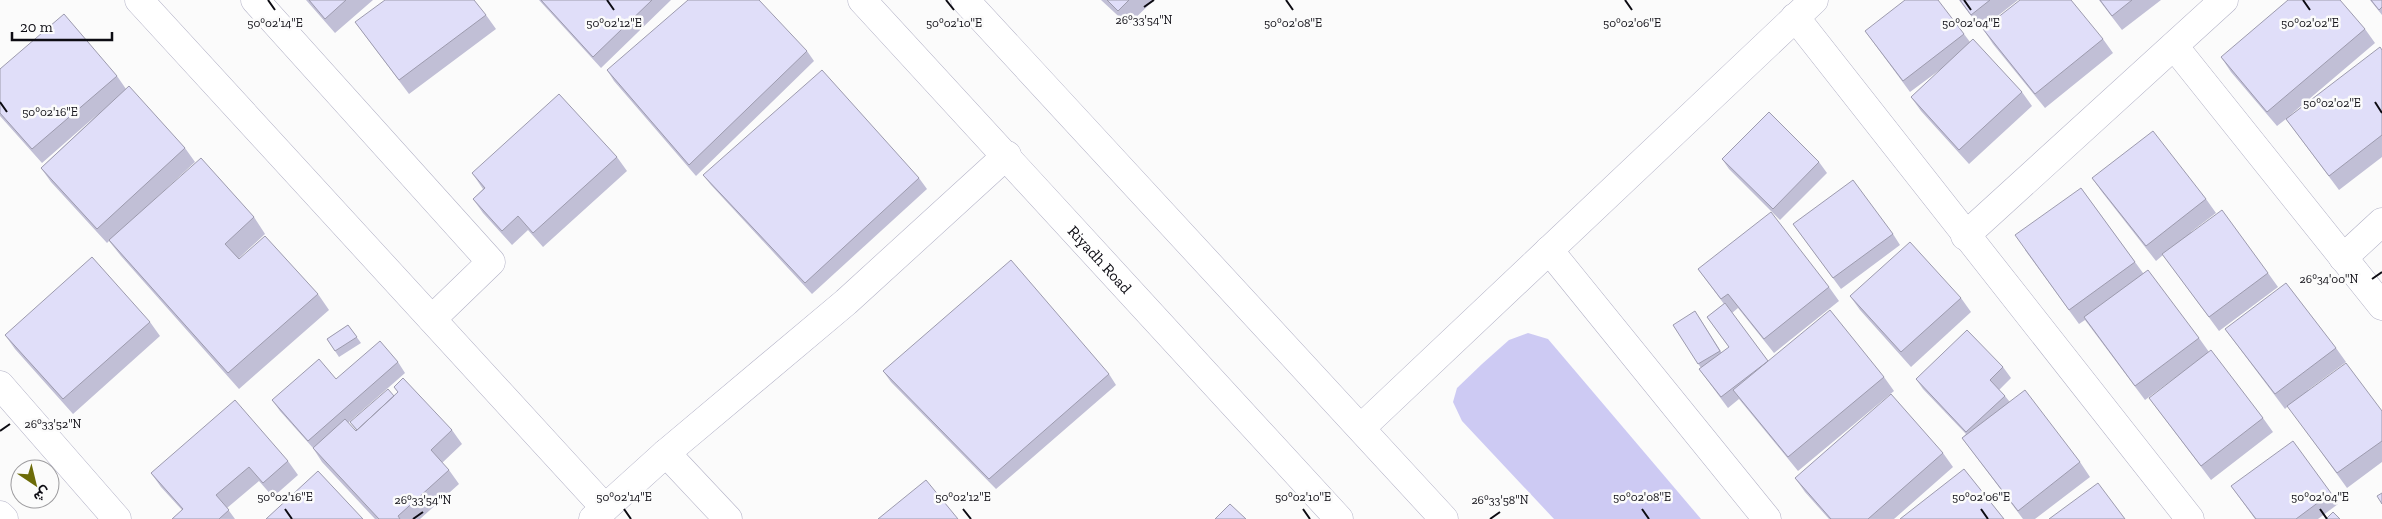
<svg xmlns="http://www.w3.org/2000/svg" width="2382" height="519" viewBox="0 0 2382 519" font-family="'Zilla Slab',Vazirmatn,serif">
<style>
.green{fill:#cdcaf3}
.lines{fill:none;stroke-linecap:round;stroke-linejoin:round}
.minor-casing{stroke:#b2b1c6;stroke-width:29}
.minor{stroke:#fff;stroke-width:28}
.wall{fill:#c1bfd6}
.building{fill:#e0def9;stroke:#9d9bae}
.ticks{fill:none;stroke:#0d0c13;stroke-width:2}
.labels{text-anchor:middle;stroke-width:5;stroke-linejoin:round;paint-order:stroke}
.street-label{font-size:16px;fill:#0d0c13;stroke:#fbfbfb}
.ticks-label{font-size:12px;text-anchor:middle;fill:#0d0c13;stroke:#fbfbfb;stroke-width:5;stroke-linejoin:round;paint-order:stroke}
</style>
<rect width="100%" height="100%" fill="#fbfbfb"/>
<!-- green -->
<path class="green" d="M1528,333L1548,339L1701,519H1554L1462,421L1453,402L1457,388L1482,364L1509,340Z"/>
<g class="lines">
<!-- minor casing -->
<g class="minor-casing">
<g id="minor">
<path d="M139,0L605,508"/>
<path d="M255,0L491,262L432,319"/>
<path id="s1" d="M862,0L1339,519"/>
<path d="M965,0L1444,519"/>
<path d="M1795,17L2190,519"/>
<path d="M2174,46L2382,306"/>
<path d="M1965,236L2224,0"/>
<path d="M1549,250L1767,519"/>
<path d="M2343,258L2382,222"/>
<path d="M0,385L117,519"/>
<path d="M1361,428L1814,0"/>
<path d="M666,453L728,519"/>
<path d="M0,515L4,519"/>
<path d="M593,519L666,453L846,302L1007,155"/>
</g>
</g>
<!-- minor -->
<use href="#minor" class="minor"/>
</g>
<!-- wall -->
<path class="wall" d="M306,0H373L335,33Z
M539,0H671L601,68Z
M1101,0H1154L1128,25Z
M1959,0H2018L1981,29Z
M2099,0H2161L2122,30Z
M2370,0H2382V15Z
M486,15L496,29L409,94L355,22Z
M1983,29L2103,39L2113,53L2045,108L1993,44Z
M2365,29L2375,43L2288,117L2382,50V157L2339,190L2286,119L2277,126L2231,72L2221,57Z
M1865,31L1964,34L1970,42L2022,92L2032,106L1969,164L1921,111L1911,97L1945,66L1910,92Z
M807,51L814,61L696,176L614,81L607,70Z
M0,69L117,76L126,89L185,148L195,162L153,201L254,217L265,234L238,259L318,294L329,310L239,389L121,256L109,241L107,243L51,182L41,168L99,113L42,163L0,116Z
M617,157L627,171L543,247L528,230L512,245L483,213L473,199L483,189L472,173Z
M1722,159L1819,162L1827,173L1780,220L1729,169Z
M703,175L919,178L927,189L812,294L711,185Z
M2092,178L2206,199L2216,213L2191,232L2268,273L2278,287L2219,331L2163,255L2156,261L2102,192Z
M2081,188L2143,273L2199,338L2209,352L2263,418L2273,432L2211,480L2149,398L2180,374L2145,400L2085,320L2079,324L2025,250Z
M1793,224L1893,234L1900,245L1841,289Z
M1698,269L1829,287L1839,301L1774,353L1738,308L1732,313L1768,361L1884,377L1894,391L1798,471L1739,399L1728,408L1699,369L1701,368L1673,325L1699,317L1722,353L1729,347L1707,317L1724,304Z
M1850,296L1961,298L1971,312L1911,367L1860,310Z
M150,322L160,336L73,414L15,349L5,335Z
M348,325L361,343L339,357L327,339Z
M2225,329L2336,348L2346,362L2308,390L2382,411V462L2347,488L2288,406L2285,409Z
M398,362L405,373L348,423L356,431V430L350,422L394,396L398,392L394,387L452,430L462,444L442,463L449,470L459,484L420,519H375L322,462L313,448L280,411L272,400L336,379Z
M2003,367L2011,378L1999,390L2005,396L2009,401L2080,462L2090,477L2035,519H2023L1962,438L1966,434L1923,389L1916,379Z
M883,371L1109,374L1116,385L996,489L891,382Z
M1943,453L1953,467L1894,519H1829L1805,492L1795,478Z
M288,461L298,475L273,497L259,481L227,508L235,519H172L182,510L161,487L151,473Z
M2231,486L2331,493L2338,504L2318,519H2255Z"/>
<!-- building -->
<path class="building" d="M309,0H346L325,19Z
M385,0H474L486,15L399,80L355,22Z
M541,0H652L593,57Z
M688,0H759L807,51L689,165L607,70Z
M1107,0H1129L1118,11Z
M1905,0H1938L1964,34L1903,81L1865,31Z
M1960,0H1990L1971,15Z
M2020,0H2071L2103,39L2035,94L1983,29Z
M2100,0H2132L2112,16Z
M2288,0H2340L2365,29L2267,112L2221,57Z
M2371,0H2382V7L2379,10Z
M64,14L117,76L32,149L0,113V69Z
M1973,39L2022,92L1959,150L1911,97Z
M2380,47L2382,50V135L2329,176L2286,119Z
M822,70L919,178L805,283L703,175Z
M129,86L185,148L97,229L41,168Z
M559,94L617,157L533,233L518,216L502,231L473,199L485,188L472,173Z
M1769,112L1819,162L1773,209L1722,159Z
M2153,131L2206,199L2146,246L2092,178Z
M201,158L254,217L225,244L239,259L265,236L318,294L228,373L109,240Z
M1853,180L1893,234L1833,278L1793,224Z
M2081,188L2135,262L2069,310L2015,235Z
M2222,210L2268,273L2209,317L2162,254Z
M1771,212L1829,287L1764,339L1728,294L1721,299L1698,269Z
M1910,242L1961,298L1901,352L1850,296Z
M92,257L150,322L63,399L5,335Z
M1011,260L1109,374L989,479L883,371Z
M2148,270L2199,338L2135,386L2084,317Z
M2286,283L2336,348L2275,394L2225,329Z
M1725,303L1768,361L1721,397L1699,369L1729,347L1707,317Z
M1830,310L1884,377L1788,457L1733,390Z
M1695,311L1720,351L1698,364L1673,325Z
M348,325L357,337L335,351L327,339Z
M1967,330L2003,367L1990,380L2005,396L1966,432L1916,379Z
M380,341L398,362L308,441L272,400L319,359L336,379Z
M2211,350L2263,418L2201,466L2149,398Z
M2346,363L2382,411V441L2337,473L2287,406Z
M403,378L452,430L431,450L449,470L398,516L400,519H379L313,448L345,419L356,431L398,392L394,387Z
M388,389L394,396L357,430L350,422Z
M2025,390L2080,462L2018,511L1962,438Z
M1891,394L1943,453L1868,519H1831L1795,478Z
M235,400L288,461L263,483L249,467L216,495L229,510L219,519H172L183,509L151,473Z
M2293,441L2331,493L2296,519H2256L2231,486Z
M1964,469L2004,519H1900Z
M318,471L363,519H266Z
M926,480L958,519H878Z
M2098,483L2125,519H2049Z
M2382,493V504L2377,496Z
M1230,504L1246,519H1215Z
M2333,512L2340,519H2326Z"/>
<!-- ticks -->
<path class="ticks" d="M268,0L275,10M607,0L614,10M946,0L954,10M1286,0L1293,10M1625,0L1632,10M1964,0L1971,10M2303,0L2310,10M1144,7L1154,0M0,102L7,112M2375,102L2382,113M2372,279L2382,272M0,431L10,424M285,509L292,519M624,509L631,519M963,509L971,519M1303,509L1310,519M1642,509L1649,519M1981,509L1988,519M2320,509L2327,519M413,519L423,512M1490,519L1500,512"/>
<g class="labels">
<!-- street labels -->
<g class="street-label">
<text dy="6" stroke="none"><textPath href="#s1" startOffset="352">Riyadh Road</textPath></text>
</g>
</g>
<g class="ticks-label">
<text x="1144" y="24">26°33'54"N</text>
<text x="275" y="27">50°02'14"E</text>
<text x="614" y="27">50°02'12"E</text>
<text x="954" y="27">50°02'10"E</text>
<text x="1632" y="27">50°02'06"E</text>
<text x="1971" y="27">50°02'04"E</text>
<text x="2310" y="27">50°02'02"E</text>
<text x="1293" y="27">50°02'08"E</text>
<text x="2332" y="107">50°02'02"E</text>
<text x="50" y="116">50°02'16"E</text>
<text x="2329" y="283">26°34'00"N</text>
<text x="53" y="428">26°33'52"N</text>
<text x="285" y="501">50°02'16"E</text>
<text x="624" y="501">50°02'14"E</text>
<text x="963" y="501">50°02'12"E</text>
<text x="1303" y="501">50°02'10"E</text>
<text x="1642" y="501">50°02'08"E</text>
<text x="1981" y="501">50°02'06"E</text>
<text x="2320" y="501">50°02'04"E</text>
<text x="423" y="504">26°33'54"N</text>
<text x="1500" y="504">26°33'58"N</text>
</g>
<!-- north arrow -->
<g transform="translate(35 484) rotate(145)"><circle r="24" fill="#fbfbfb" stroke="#9c9b9e"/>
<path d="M0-4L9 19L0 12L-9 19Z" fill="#6c6b08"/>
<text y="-8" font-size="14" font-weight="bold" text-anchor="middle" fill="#0d0c13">ش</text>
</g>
<!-- scale -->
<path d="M12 32v8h100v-8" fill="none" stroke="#0d0c13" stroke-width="2.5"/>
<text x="20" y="32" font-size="15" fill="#0d0c13" stroke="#fbfbfb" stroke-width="4" paint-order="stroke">20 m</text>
</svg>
